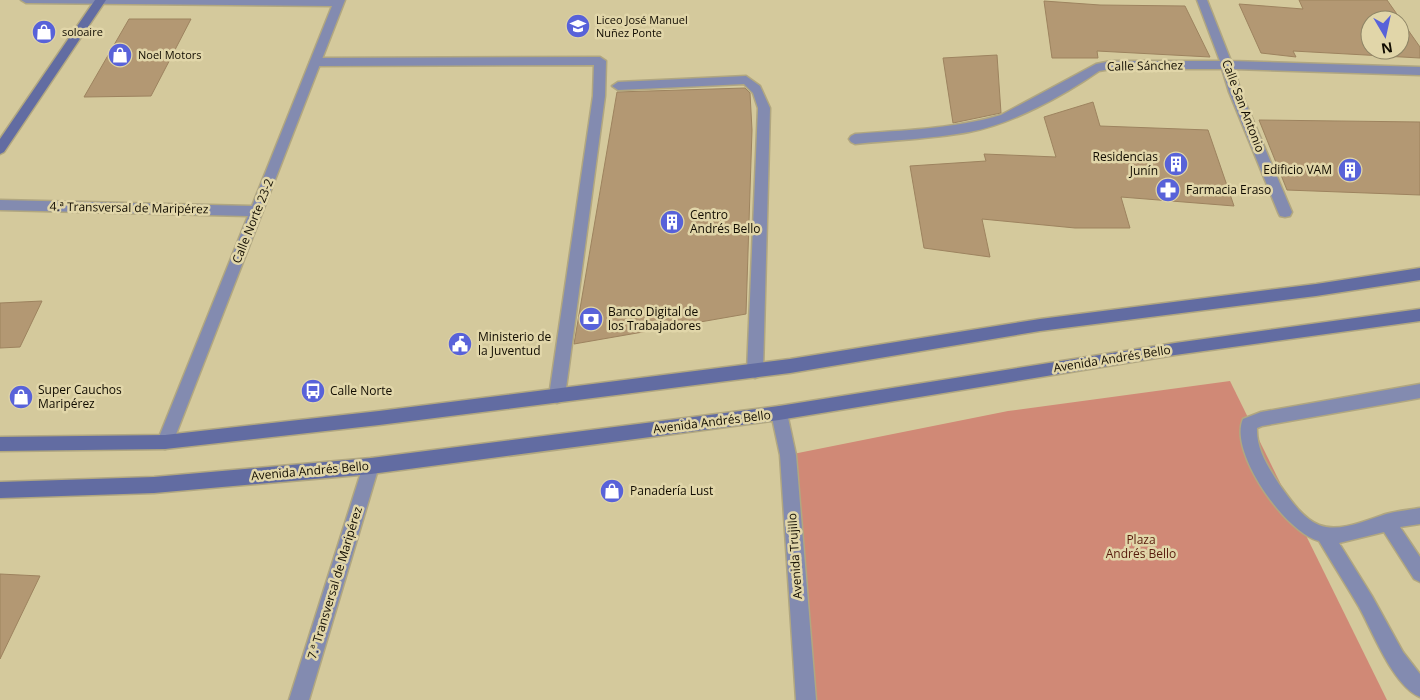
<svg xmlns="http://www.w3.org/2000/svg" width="1420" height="700" viewBox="0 0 1420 700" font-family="'Open Sans',sans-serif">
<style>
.green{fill:#d08976}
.building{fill:#b39873;stroke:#9d835f;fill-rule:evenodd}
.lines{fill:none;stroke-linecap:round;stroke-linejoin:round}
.lane-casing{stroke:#b1a780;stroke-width:3}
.street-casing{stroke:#b1a780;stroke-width:3}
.secondary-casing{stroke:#b1a780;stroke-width:3}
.lane{fill:#838bb0;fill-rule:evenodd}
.street{fill:#838bb0;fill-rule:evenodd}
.secondary{fill:#626ca2;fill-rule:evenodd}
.labels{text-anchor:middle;stroke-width:5;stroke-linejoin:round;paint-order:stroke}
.far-poi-label{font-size:11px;fill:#110c01;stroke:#e1d6a9;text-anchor:start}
.street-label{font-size:12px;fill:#110c01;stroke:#e1d6a9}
.poi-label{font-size:12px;fill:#110c01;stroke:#e1d6a9;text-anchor:start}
.park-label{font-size:12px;fill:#581b0c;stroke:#e1d6a9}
</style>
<rect width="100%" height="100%" fill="#d4c99c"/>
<!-- green -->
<path class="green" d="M1230,381L1387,700H806L788,455L1008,411Z"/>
<!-- building -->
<path class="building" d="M1299,0H1387L1420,47V58L1293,51L1296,57L1261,53L1239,4L1303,9ZM1370,20H1400V50H1370Z
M1044,1L1100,5L1185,6L1210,57L1097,51L1098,58H1052Z
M129,19H191L151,96L84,97Z
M997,55L1001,113L953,123L943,58Z
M745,88L750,93L752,130L746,314L574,344L617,92Z
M1093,102L1100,126L1208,130L1234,206L1121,197L1130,228H1075L982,219L990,257L924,248L910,166L986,161L984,154L1056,157L1044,117Z
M1259,120L1420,122V195L1287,190Z
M42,301L20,347L0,348V303Z
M0,574L40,576L0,659Z"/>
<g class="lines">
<!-- lane casing -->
<g class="lane-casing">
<path id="lane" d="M600,57L606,61L605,96L565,396L562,401L557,403L552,401L549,396L593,96L594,65L316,66L310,62L316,58Z
M746,76L760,86L770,108L763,371L760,376L755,378L750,376L747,371L758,108L753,93L744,84L618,90L612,86L618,82Z
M1420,384V398L1262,426L1257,428C1256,449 1268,467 1279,484C1289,498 1302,518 1319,525C1339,533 1367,520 1386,514C1397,511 1409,510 1420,508V524L1400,527L1420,557V582L1414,579L1384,532L1339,543L1372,596L1403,652L1420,674V697C1393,686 1373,632 1359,607C1346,585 1332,563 1319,541C1286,533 1228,452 1243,419L1261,412Z"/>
</g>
<!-- street casing -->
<g class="street-casing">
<path id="street" d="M21,0H345L173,442L171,447L165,449L159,447L157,442L248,216L0,210V200L252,206L332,6L26,3Z
M1197,0H1207L1231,61L1420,67V75L1234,69L1241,92L1292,212L1290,216L1285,217L1280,216L1278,212L1229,92L1222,69H1111L1099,71C1063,96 1012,124 969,132C932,139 893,140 855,144L851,142L849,139L851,136L855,134C903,130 954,129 1001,115L1096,64L1111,61H1220Z
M779,406L785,408L787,413L796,455L816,700H796L780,455L771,413L773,408Z
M371,458L377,461L379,466L309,700H289L363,466L365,461Z"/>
</g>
<!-- secondary casing -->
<g class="secondary-casing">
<path id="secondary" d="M95,0H106L4,152L0,154V139Z
M1420,268V280L1316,296L1040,331L790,373L379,425L165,449L0,451V437L165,435L379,411L790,359L1040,319L1316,284Z
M1420,309V321L1175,355L779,420L371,474L154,493L0,498V482L154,477L371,458L779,406L1175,343Z"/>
</g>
<!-- lane -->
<use href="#lane" class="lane"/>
<!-- street -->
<use href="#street" class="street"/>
<!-- secondary -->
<use href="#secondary" class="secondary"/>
</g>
<!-- icons -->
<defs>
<g id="school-disc" transform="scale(1.25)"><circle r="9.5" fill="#5862d9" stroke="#e1d6a9"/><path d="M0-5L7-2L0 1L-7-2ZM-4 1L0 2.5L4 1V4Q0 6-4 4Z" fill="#fff"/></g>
<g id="shop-disc" transform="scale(1.25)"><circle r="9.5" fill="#5862d9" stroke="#e1d6a9"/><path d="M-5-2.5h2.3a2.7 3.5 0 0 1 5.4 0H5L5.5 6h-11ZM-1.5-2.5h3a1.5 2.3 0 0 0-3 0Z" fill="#fff"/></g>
<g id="building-disc" transform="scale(1.25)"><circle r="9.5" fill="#5862d9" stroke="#e1d6a9"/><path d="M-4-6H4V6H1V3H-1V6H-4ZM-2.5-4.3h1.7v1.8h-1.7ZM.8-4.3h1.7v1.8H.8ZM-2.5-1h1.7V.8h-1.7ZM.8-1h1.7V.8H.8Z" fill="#fff"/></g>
<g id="pharmacy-disc" transform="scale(1.25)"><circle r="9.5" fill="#5862d9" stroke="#e1d6a9"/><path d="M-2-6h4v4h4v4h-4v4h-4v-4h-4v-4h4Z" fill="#fff"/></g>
<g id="bank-disc" transform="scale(1.25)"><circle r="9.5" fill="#5862d9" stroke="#e1d6a9"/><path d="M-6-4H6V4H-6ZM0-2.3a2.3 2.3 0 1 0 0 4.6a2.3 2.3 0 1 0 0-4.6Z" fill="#fff"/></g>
<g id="civic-disc" transform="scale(1.25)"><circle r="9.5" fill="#5862d9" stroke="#e1d6a9"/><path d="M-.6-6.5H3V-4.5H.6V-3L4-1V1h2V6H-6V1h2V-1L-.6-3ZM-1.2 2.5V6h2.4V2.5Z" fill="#fff"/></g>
<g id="bus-disc" transform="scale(1.25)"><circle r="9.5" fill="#5862d9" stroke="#e1d6a9"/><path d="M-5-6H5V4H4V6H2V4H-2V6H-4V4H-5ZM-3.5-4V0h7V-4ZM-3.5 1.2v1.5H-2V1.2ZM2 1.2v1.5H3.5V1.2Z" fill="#fff"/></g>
</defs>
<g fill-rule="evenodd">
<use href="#school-disc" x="578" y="26"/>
<use href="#shop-disc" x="44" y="32"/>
<use href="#shop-disc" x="120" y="55"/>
<use href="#building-disc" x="1176" y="164"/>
<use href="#building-disc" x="1350" y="170"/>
<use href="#pharmacy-disc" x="1168" y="190"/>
<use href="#building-disc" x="672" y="222"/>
<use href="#bank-disc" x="591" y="319"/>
<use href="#civic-disc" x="460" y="344"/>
<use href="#bus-disc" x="313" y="391"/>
<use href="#shop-disc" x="21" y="397"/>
<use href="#shop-disc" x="612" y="491"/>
</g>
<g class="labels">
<!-- far-poi labels -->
<g class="far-poi-label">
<text x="596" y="24">Liceo José Manuel<tspan x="596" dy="13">Nuñez Ponte</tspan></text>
<text x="62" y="36">soloaire</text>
<text x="138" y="59">Noel Motors</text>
</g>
<!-- street labels -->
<g class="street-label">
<text transform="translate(1145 66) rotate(-1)" y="4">Calle Sánchez</text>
<text transform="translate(1243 106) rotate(69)" y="4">Calle San Antonio</text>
<text transform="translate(129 208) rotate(1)" y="4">4.ª Transversal de Maripérez</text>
<text transform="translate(253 221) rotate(-68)" y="4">Calle Norte 23-2</text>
<text transform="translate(1112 359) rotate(-9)" y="4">Avenida Andrés Bello</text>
<text transform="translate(712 422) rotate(-7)" y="4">Avenida Andrés Bello</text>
<text transform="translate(310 471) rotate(-5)" y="4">Avenida Andrés Bello</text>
<text transform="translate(795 556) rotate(-94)" y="4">Avenida Trujillo</text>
<text transform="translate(335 583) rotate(-73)" y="4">7.ª Transversal de Maripérez</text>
</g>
<!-- poi labels -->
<g class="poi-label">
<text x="1158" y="161" text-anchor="end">Residencias<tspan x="1158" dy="14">Junín</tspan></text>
<text x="1332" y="174" text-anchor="end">Edificio VAM</text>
<text x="1186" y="194">Farmacia Eraso</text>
<text x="690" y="219">Centro<tspan x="690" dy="14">Andrés Bello</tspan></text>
<text x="608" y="316">Banco Digital de<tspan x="608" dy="14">los Trabajadores</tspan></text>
<text x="478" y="341">Ministerio de<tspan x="478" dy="14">la Juventud</tspan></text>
<text x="38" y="394">Super Cauchos<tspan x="38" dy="14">Maripérez</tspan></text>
<text x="330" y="395">Calle Norte</text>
<text x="630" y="495">Panadería Lust</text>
</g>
<!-- park labels -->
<g class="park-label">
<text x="1141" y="544">Plaza<tspan x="1141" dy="14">Andrés Bello</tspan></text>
</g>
</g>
<!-- north arrow -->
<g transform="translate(1385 35) rotate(171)"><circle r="24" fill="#e1d6a9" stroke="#8e8566"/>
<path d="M0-4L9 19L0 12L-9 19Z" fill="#5862d9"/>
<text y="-8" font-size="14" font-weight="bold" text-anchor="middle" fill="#110c01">N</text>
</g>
</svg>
